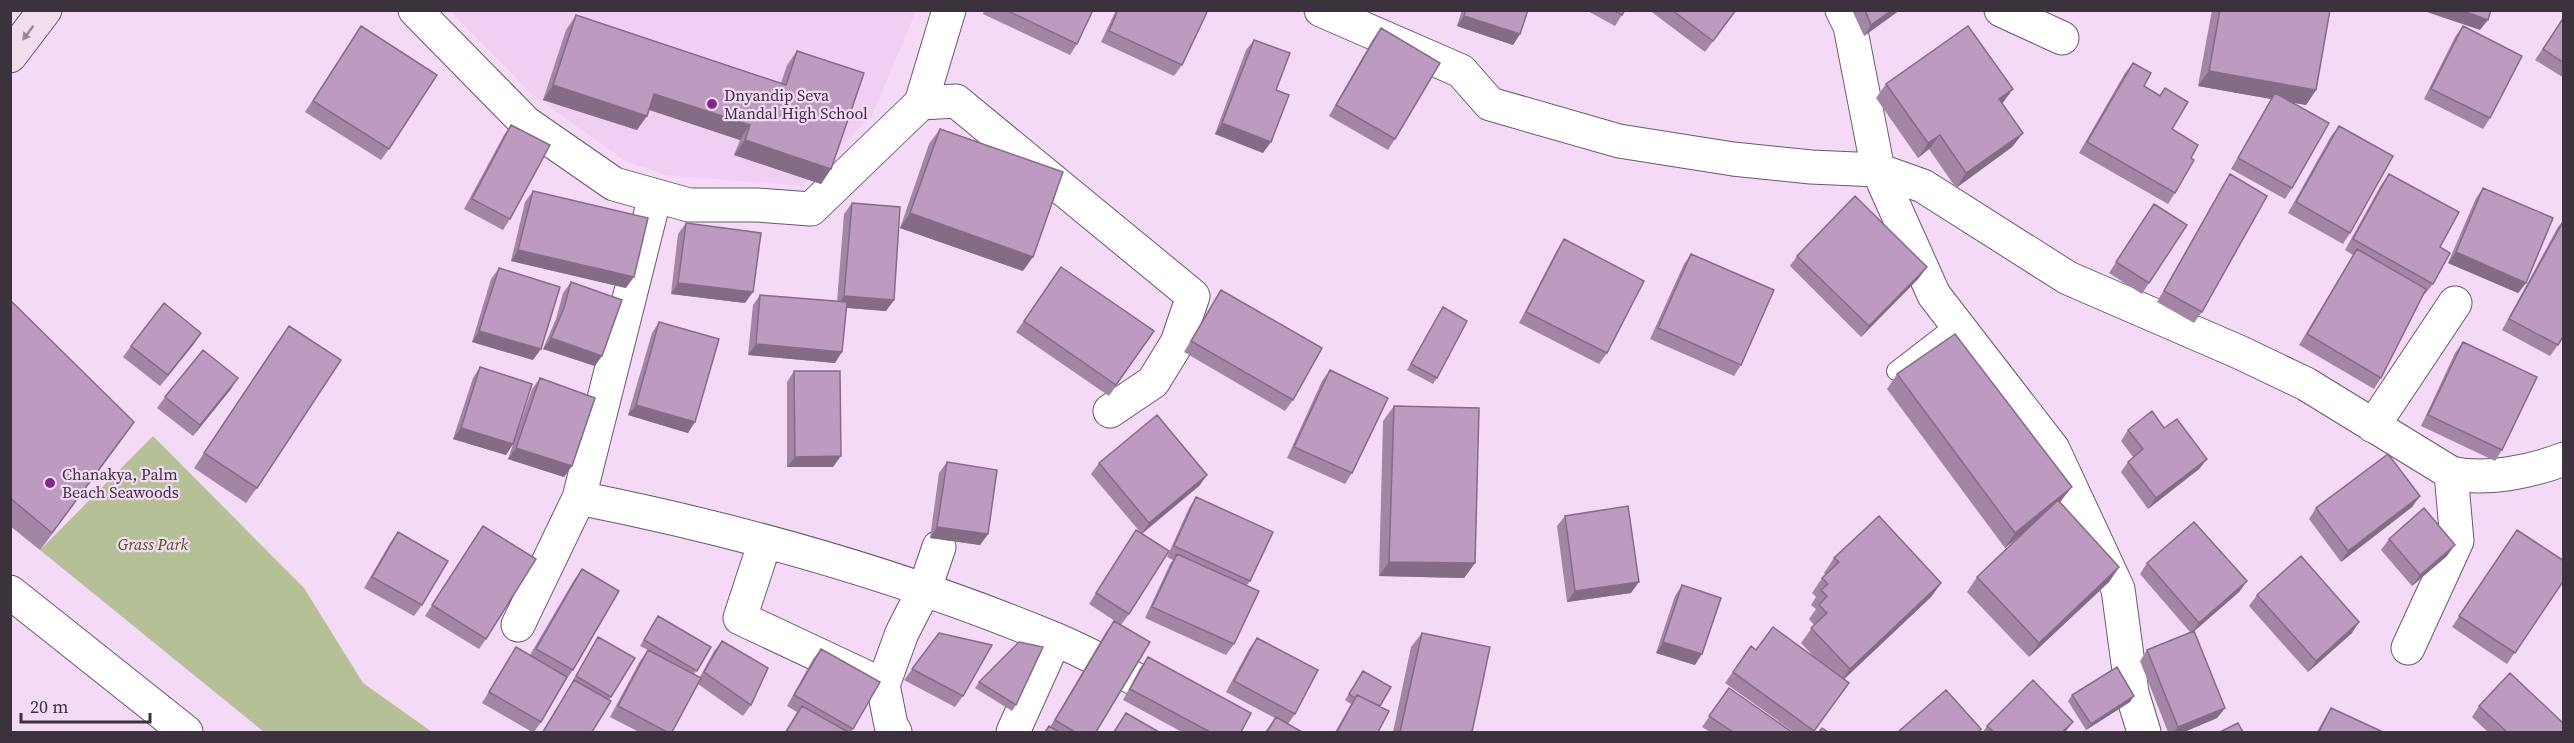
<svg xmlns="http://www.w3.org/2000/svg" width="2574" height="743" viewBox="0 0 2574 743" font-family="'Source Serif 4',serif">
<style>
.built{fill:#efcff2}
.green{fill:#b6c097}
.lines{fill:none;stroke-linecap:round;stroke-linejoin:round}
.lane-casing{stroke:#6c566f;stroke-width:20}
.street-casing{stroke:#6c566f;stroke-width:35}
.secondary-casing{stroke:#6c566f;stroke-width:35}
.lane{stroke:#fff;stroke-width:18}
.street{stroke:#fff;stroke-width:33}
.secondary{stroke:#f2dded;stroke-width:33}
.wall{fill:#a385a6}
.shaded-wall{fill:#846c87}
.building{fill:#bd9bc1;stroke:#846c87;stroke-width:1.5}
.oneway{fill:#978896}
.poi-dot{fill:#86258f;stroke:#f4daf7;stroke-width:2}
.labels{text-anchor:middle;stroke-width:4.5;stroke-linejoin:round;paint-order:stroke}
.poi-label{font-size:16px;fill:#3c323e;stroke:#f4daf7;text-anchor:start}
.park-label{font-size:16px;font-style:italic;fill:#4d590c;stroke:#f4daf7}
</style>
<rect width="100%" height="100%" fill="#f4daf7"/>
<!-- built -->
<path class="built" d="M450,11H916L872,115L802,186L666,175L625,161L532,94Z"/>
<!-- green -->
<path class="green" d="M153,436L304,588L363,683L432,732H264L40,550Z"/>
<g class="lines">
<!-- lane casing -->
<g class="lane-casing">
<path id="lane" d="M1896,371L1957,324"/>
</g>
<!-- street casing -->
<g class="street-casing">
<path id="street" d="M415,10L526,123L614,184L689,205H757L811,209L921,103L956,101L1193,296L1177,343L1153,382L1110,411
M1321,10L1461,71L1490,104L1619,141L1733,159L1811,167L1878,170L1923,186L2068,278L2239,352L2306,384L2451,473C2486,481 2530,472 2564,459
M1842,10L1850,26L1878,170L1934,295L2053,449L2118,589L2132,693L2144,732
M2001,10L2062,38
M921,103L949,10
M2373,426L2455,303
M579,498C740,530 900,575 1052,638C1094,655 1134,679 1174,700
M765,542L740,618L883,685L891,725L895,732
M10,592L186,732
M518,625L579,498L655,196
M2408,648L2457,541L2451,473
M883,685L902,633L925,588L939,547
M1013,732L1055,639"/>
</g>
<!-- secondary casing -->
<g class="secondary-casing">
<path id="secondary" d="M10,56L45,10"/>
</g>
<!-- lane -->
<use href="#lane" class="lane"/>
<!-- street -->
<use href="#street" class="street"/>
<!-- secondary -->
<use href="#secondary" class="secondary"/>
</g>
<!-- wall -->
<path class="wall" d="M984,10H1093L1077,44L1070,55L983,14Z
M1116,10H1208L1182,65L1174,76L1101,42Z
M1462,10H1528L1520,34L1513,45L1457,26Z
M1586,10H1625L1615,26Z
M1649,10H1736L1705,52Z
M1852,10H1900L1864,36Z
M2212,10H2330L2316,90L2306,105L2291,102L2292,188L2285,199L2231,169L2271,99L2198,86Z
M576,15L781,83L787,65L797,51L831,169L821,184L734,155L740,140L649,110L637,130L543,100L566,30Z
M2564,17V78L2535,60Z
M361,26L389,149L381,160L305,112Z
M2463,26L2490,118L2483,129L2424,99L2455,37Z
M1381,28L1395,139L1388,150L1329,116L1373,39Z
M1254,40L1276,90L1263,153L1215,134L1246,50Z
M2133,63L2144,86L2160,95L2165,88L2172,129L2191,158L2175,193L2168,204L2079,153L2125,73Z
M1886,84L2002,104L2023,133L2012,147L1956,188L1929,149L1918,158L1876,98Z
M511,125L510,219L503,230L464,209L504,135Z
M2339,126L2350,233L2343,244L2288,213L2331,136Z
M940,129L1023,271L900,228L929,144Z
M2230,174L2202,312L2194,323L2157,302L2223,185Z
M2389,174L2440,247L2433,284L2425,294H2424L2381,378L2374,389L2299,345L2353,255L2345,250L2381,185Z
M2483,188L2526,283L2518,293L2448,263L2476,198Z
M533,191L626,288L511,261L525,202Z
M852,203L894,300L886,311L847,308L835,363L748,355L753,305L760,295L837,302L844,214Z
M2147,214L2149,283L2142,294L2109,273Z
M2564,220L2558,345L2550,356L2502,330L2558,227Z
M686,223L745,303L671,294L678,234Z
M1564,239L1607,353L1599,364L1519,323L1557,250Z
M1691,254L1741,365L1734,376L1650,339L1684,264Z
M1797,256L1919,278L1861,337L1790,266Z
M1061,267L1154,331L1109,396L1016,332Z
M499,268L533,360L472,342L491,279Z
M571,282L595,366L543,349L556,319L563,293Z
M1221,290L1293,400L1285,411L1184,352L1214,301Z
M10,300L122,439L40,550L10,526Z
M1443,307L1437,378L1433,384L1407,370Z
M659,322L688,433L628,415L652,333Z
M201,333L160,386L123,357L131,346Z
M278,341L257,488L246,503L194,468Z
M2463,342L2502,450L2495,461L2421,426L2455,353Z
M480,367L513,444L506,455L453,439L473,378Z
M1330,370L1352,473L1345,484L1287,458L1322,381Z
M794,371L833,467H787V382Z
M1897,374L2061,501L2060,503L2119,567L2109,582L2029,657L1967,592L1977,577L2026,530L2005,548L1887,389Z
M540,378L572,466L564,477L508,459L532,389Z
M231,389L193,436L157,408L165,397Z
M1394,406L1475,563L1464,578L1379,576L1383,421Z
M2128,430L2207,459L2199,469L2148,509L2121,472L2128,462L2133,457L2121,441Z
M947,462L988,534L980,545L930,538L939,473Z
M1099,463L1207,475L1199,486L1142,534L1129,614L1121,625L1089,604L1136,530L1141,533L1091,474Z
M2420,496L2412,507L2341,562L2309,519L2316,508Z
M1196,497L1250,581L1247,585L1234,644L1226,655L1145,618L1170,564L1173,560L1167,557L1189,508Z
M1565,516L1631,593L1567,602L1557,526Z
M483,526L486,639L479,649L425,616Z
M2517,530L2564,580L2507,664L2452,627Z
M398,532L422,605L414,616L364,588L390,543Z
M2389,539L2447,556L2412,586L2381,550Z
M1834,558L1941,583L1931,597L1844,679L1813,732H1794L1725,683L1751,646L1756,650L1816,659L1801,643L1814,625L1809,619L1816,609L1811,605L1816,597L1812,593L1822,578L1826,575L1824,573Z
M2147,563L2247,581L2239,592L2194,631L2225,708L2217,718L2184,732H2168L2140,661L2147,650L2190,632L2140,574Z
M582,569L573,670L566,680L541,722L534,732H532L482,703L516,647L530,655L574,580Z
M1682,585L1695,665L1656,653L1675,596Z
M2257,595L2352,633L2308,672L2249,606Z
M658,616L711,647L694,674L700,677L714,651L722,641L751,705L743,716L698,684L672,732H639L610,717L640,661L648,650L640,646Z
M1114,621L1096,732H1045L1049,726L1050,727L1106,632Z
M939,633L963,696L955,707L904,680Z
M1422,633L1472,732H1393L1411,647Z
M598,637L635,658L609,700L592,732H542L573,682H572Z
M1257,638L1295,714L1288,724L1302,732H1265L1275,718L1226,692L1249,649Z
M821,649L853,729L851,732H785L797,712L787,706L813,659Z
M1148,657L1241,732H1182L1123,700L1140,668Z
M1363,671L1380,706L1378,732H1335L1351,704L1345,700Z
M979,682L1016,705L1012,711L975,688Z
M1729,688L1792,732H1710L1702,727Z
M2072,695L2130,702L2086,730L2068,701Z
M2479,706L2564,732H2488L2472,717Z
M2331,708L2383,732H2317L2324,719Z
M2073,722L2065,732H1983L1987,726Z"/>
<!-- shaded-wall -->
<path class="shaded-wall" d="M1892,10H1900L1864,36L1871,25Z
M2421,10H2461L2488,20L2480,30Z
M1464,16L1520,34L1513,45L1457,26Z
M2209,71L2316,90L2306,105L2272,99L2275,93L2271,99L2198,86Z
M553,85L647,116L637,130L543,100Z
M2013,89L2002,104L1999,99Z
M654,94L750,125L740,140L644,108Z
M1222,123L1271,142L1263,153L1215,134Z
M2023,133L2012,147L1956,188L1966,173Z
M1940,135L1929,149L1918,158L1928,143Z
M745,140L831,169L821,184L734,155Z
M910,213L1033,257L1023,271L900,228Z
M518,250L634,277L626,288L511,261Z
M2456,252L2526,283L2518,293L2448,263Z
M1927,267L1919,278L1861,337L1869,326Z
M678,283L753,292L745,303L671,294Z
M844,296L894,300L886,311L837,307Z
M479,331L541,349L533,360L472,342Z
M201,333L194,344L160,386L168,375Z
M551,338L602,356L595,366L543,349Z
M756,344L842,352L835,363L748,355Z
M238,378L231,389L193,436L200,425Z
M636,405L695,422L688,433L628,415Z
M134,422L122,439L40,550L52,533Z
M461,428L513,444L506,455L453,439Z
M516,448L572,466L564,477L508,459Z
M841,456L833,467H787L795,457Z
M2207,459L2199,469L2148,509L2156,498Z
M1207,475L1199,486L1141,534L1149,523Z
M2072,487L2061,501L2005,548L2015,533Z
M2420,496L2412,507L2341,562L2348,551Z
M937,527L988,534L980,545L930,538Z
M2455,545L2447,556L2412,586L2420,575Z
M1389,562L1475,563L1464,578L1379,576Z
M2119,567L2109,582L2029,657L2039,643Z
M2247,581L2239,592L2191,634L2199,623Z
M1639,582L1631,593L1567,602L1575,591Z
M1941,583L1931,597L1839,684L1850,669Z
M2359,622L2352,633L2308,672L2316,661Z
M1663,642L1702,654L1695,665L1656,653Z
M2134,696L2130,702L2086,730L2091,724Z
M2225,708L2217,718L2184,732H2174L2178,727Z
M2073,722L2065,732H2062Z"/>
<!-- building -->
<path class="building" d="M1006,10H1093L1077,44Z
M1118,10H1208L1182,65L1109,31Z
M1466,10H1528L1520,34L1464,16Z
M1613,10H1625L1622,15Z
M1672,10H1736L1713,41Z
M1865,10H1892L1871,25Z
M2220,10H2330L2316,90L2209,71Z
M2461,10H2491L2488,20Z
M576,15L786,85L797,51L864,73L831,169L745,140L750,125L654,94L647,116L553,85Z
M2564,17V63L2543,49Z
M361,26L437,75L389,149L313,101Z
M1968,26L2013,89L1999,99L2023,133L1966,173L1940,135L1928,143L1886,84Z
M2463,26L2522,56L2490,118L2431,89Z
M1381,28L1440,63L1395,139L1336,105Z
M1254,40L1290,53L1276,90L1289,95L1271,142L1222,123Z
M2133,63L2151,73L2144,86L2160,96L2165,88L2188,102L2172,129L2198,145L2191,158L2194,160L2175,193L2087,142Z
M2275,93L2329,123L2292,188L2238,158Z
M511,125L550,145L510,219L472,199Z
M2339,126L2393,156L2350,233L2296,202Z
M940,129L1063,172L1033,257L910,213Z
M2230,174L2267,196L2202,312L2164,291Z
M2389,174L2459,212L2440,247L2450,253L2433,284L2353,239Z
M2483,188L2553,218L2526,283L2456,252Z
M533,191L648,218L634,277L518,250Z
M1855,196L1927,267L1869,326L1797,256Z
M852,203L900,207L894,300L844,296Z
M2154,204L2187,225L2149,283L2116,262Z
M2564,220V335L2558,345L2509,319Z
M686,223L761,233L753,292L678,283Z
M1564,239L1644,281L1607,353L1526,312Z
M2357,249L2426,289L2381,378L2307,334Z
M1691,254L1774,290L1741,365L1658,328Z
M1061,267L1154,331L1116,385L1024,321Z
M499,268L560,287L541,349L479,331Z
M571,282L622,300L602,356L551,338L564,308Z
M1221,290L1322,348L1293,400L1191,341Z
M760,295L847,302L842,352L756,344Z
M10,300L134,422L52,533L10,498Z
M164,303L201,333L168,375L131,346Z
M1443,307L1467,321L1437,378L1411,364Z
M659,322L719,339L695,422L636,405Z
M289,326L341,360L257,488L204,453Z
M1955,334L2072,487L2015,533L1897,374Z
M2463,342L2537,377L2502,450L2428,415Z
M203,350L238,378L200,425L165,397Z
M480,367L532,384L513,444L461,428Z
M1330,370L1388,398L1352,473L1294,447Z
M794,371H840L841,456L795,457Z
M540,378L595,398L572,466L516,448Z
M1394,406L1479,408L1475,563L1389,562Z
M2152,411L2164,428L2177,419L2207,459L2156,498L2128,462L2143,449L2128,430Z
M1157,415L1207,475L1149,523L1099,463Z
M2388,454L2420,496L2348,551L2316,508Z
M947,462L997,470L988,534L937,527Z
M1196,497L1273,532L1250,581L1174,546Z
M2058,500L2119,567L2039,643L1977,577Z
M1628,506L1639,582L1575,591L1565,516Z
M2424,508L2455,545L2420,575L2389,539Z
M1879,516L1941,583L1850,669L1811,628L1827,613L1819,605L1827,596L1821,590L1828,584L1822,578L1839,562L1834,558Z
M2194,522L2247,581L2199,623L2147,563Z
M483,526L536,559L486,639L432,605Z
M1136,530L1169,551L1129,614L1096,593Z
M2517,530L2564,561V580L2515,653L2459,616Z
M398,532L448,561L422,605L372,577Z
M1177,554L1259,591L1234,644L1152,607Z
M2301,556L2359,622L2316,661L2257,595Z
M582,569L619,591L573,670L536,649Z
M1682,585L1721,598L1702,654L1663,642Z
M658,616L711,647L697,671L644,640Z
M1114,621L1150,642L1096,732H1075L1055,720Z
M1773,627L1849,683L1814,731L1733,672L1751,646L1756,650Z
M2194,631L2225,708L2178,727L2147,650Z
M939,633L992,645L963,696L912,669Z
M1422,633L1490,647L1472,732H1400Z
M598,637L635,658L611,697L576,676Z
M1257,638L1318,670L1295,714L1234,681Z
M722,641L768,668L751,705L704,672Z
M1019,642L1043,647L1016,705L979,682Z
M516,647L567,677L541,722L489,692Z
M821,649L880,682L853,729L794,695Z
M648,650L701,678L672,732H667L618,706Z
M1148,657L1251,713L1241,732H1210L1130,689Z
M2117,667L2134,696L2091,724L2072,695Z
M1363,671L1391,687L1380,706L1357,695L1355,698L1349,694Z
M2510,673L2564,724V732H2507L2479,706Z
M574,680L611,701L592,732H543Z
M2033,680L2073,722L2062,732H1994L1987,726Z
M1729,688L1792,732H1733L1709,716Z
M1946,690L1981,729L1978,732H1898Z
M1357,695L1389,711L1378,732H1337Z
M802,706L848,732H786Z
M2331,708L2383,732H2319Z
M1126,713L1159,732H1114Z
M1276,717L1302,732H1267Z
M2238,723L2243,732H2220Z
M1049,726L1059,732H1045Z
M1822,728L1828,732H1819Z"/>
<!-- one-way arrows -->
<defs><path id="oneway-solid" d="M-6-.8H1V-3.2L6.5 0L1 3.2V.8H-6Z" transform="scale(1.5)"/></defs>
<use class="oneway" href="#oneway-solid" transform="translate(28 33) rotate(127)"/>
<!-- markers -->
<g class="poi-dot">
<circle cx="712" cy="104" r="6"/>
<circle cx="50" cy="483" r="6"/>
</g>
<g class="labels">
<!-- poi labels -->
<g class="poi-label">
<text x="724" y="101">Dnyandip Seva<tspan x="724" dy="18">Mandal High School</tspan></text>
<text x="62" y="480">Chanakya, Palm<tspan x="62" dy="18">Beach Seawoods</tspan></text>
</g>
<!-- park labels -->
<g class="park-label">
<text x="153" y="550">Grass Park</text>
</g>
</g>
<!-- border -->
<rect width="2574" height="743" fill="none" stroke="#3c323e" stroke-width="24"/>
<!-- scale -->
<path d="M21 713v9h129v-9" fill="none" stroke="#3c323e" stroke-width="3"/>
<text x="30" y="713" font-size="18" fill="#3c323e" stroke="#f4daf7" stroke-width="4.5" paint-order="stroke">20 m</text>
</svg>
